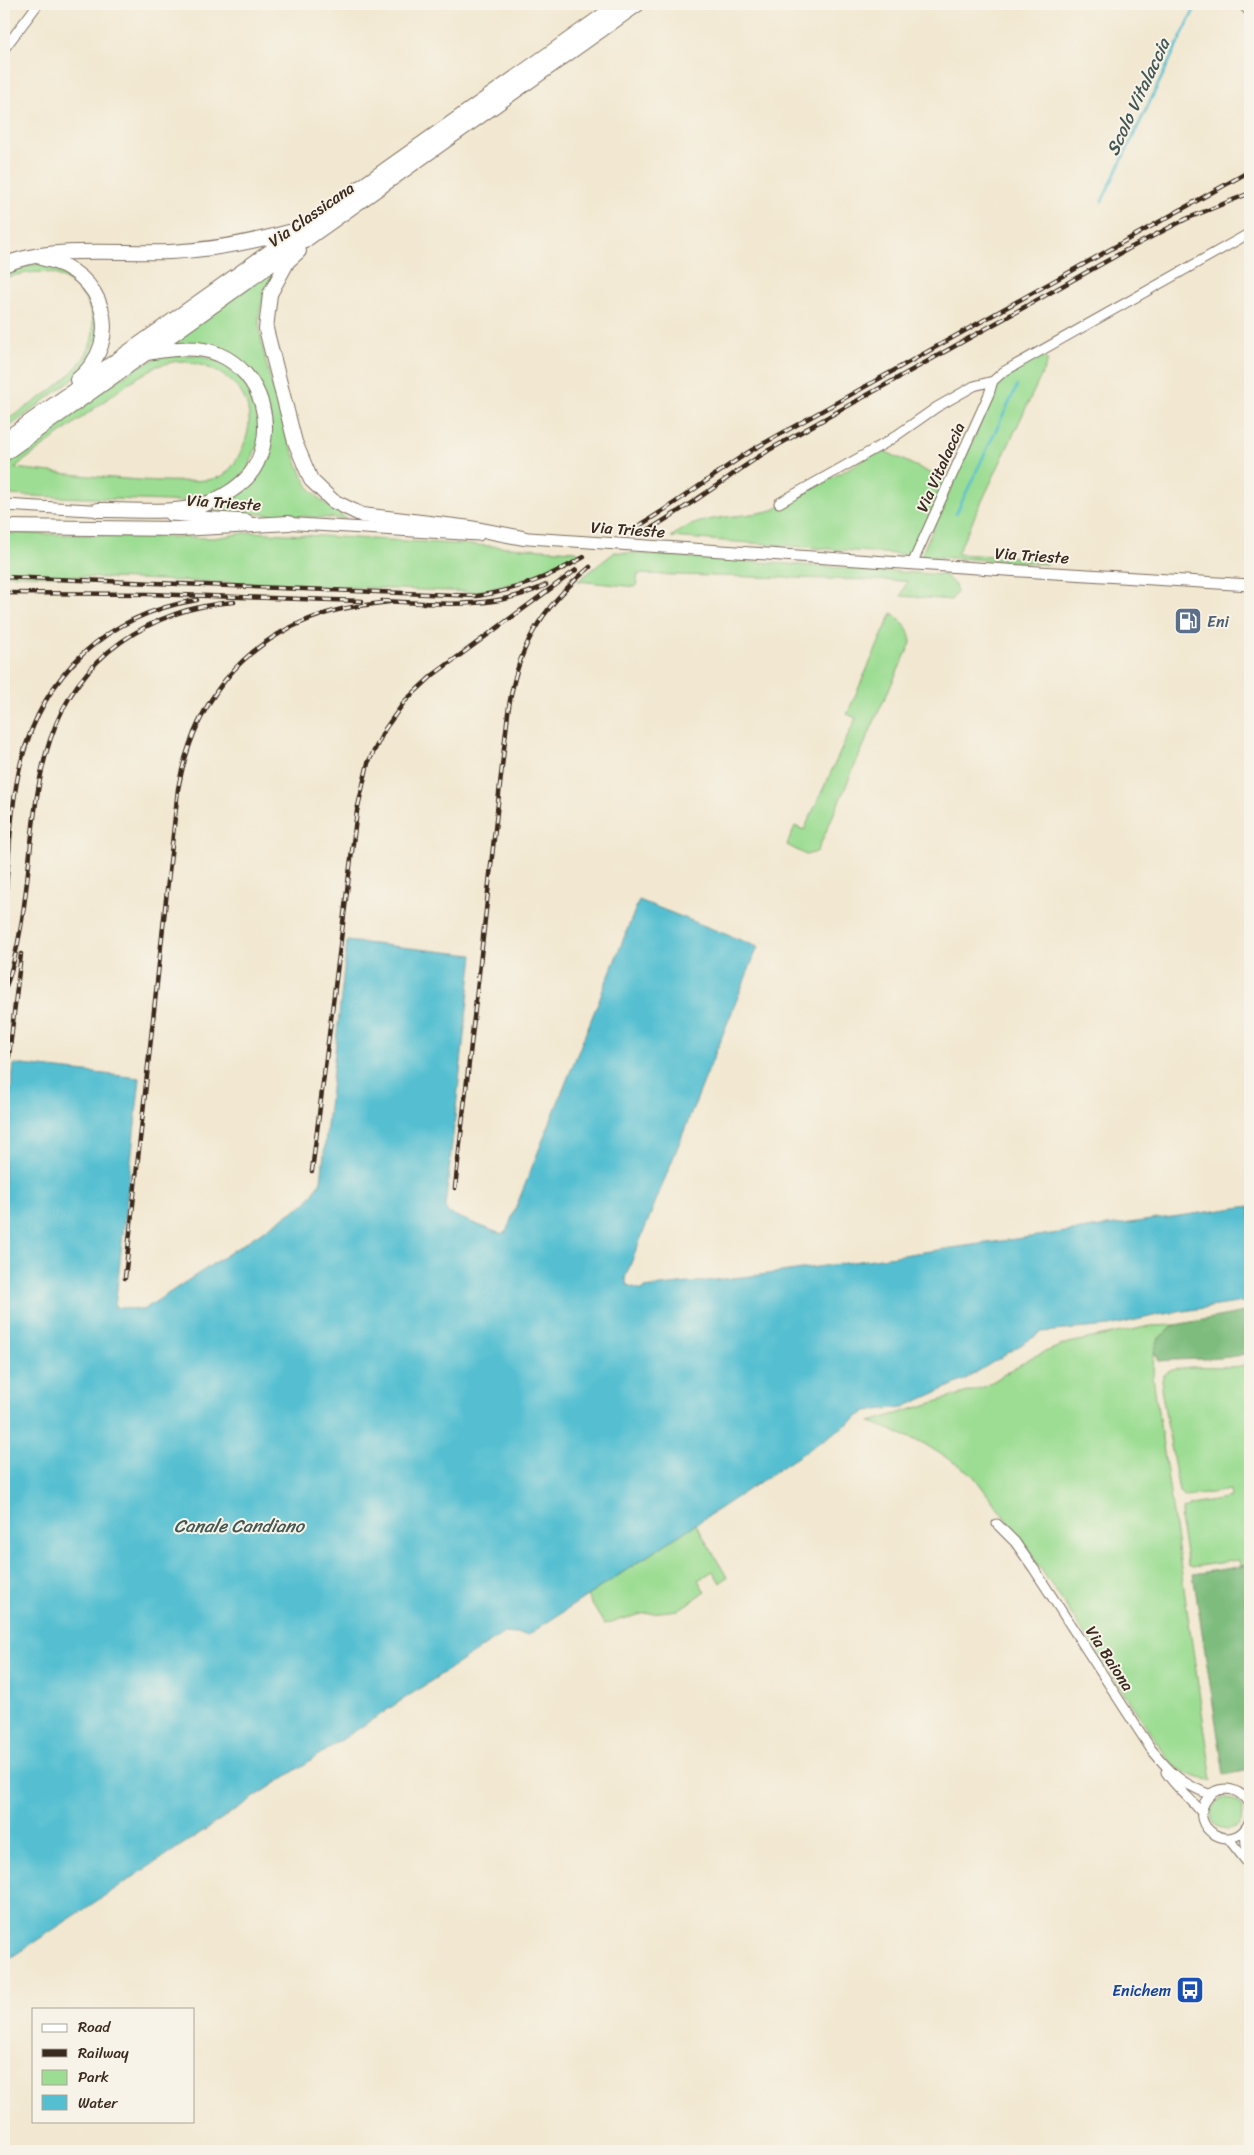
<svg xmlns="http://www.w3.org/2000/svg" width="1254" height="2155" viewBox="0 0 1254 2155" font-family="Sriracha,sans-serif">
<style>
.green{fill:#9cdd93;stroke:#6c8458;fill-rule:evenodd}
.forest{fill:#7dbc7d;stroke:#5c734e}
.water{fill:#55bfd1;stroke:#487478}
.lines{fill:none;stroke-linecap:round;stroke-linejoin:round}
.stream{stroke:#55bfd1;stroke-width:2.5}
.minor-casing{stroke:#7b6c5d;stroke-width:11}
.major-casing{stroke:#7b6c5d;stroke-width:13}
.highway-casing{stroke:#7b6c5d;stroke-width:16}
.minor{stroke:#fff;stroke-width:9}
.major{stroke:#fff;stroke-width:11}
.highway{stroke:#fff;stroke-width:14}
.rail-casing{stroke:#3b2a1e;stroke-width:4.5}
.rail{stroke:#f7f3e8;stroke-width:2.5;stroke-dasharray:8;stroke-linecap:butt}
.labels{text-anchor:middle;stroke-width:4;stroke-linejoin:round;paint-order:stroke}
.street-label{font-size:16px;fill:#3b2a1e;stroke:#f7f3e8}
.service-label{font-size:16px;fill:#4e5e75;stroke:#f7f3e8;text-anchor:start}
.transit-label{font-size:16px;fill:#164399;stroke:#f7f3e8;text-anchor:end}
.water-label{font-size:18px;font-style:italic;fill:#435754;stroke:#f7f3e8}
</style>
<rect width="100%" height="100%" fill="#f7f3e8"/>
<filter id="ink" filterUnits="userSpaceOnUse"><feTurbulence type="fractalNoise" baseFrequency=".02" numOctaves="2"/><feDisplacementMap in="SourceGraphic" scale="10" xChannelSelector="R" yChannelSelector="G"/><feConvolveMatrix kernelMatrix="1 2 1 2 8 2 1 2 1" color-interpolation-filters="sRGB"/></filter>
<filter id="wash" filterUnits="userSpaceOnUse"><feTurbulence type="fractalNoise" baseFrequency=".0096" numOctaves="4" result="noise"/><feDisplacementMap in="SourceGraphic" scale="20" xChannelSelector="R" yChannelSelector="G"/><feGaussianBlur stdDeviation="1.12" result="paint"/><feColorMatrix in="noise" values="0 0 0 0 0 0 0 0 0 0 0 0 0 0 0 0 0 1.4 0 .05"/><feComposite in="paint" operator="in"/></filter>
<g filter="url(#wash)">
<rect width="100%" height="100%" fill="#f2e8d1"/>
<!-- green -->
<path class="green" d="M42,263L73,274L96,305L99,335L82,372L4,431V422C29,405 71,381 86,354C103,324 88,288 57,275C42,269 19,274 4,278V271Z
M278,265C269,282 260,299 259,319C258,347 294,469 311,490C321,502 334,510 347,519L209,511C241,497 268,474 269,438C270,433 271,427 270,422C268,411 240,371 233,358L162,346Z
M1040,354L1048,361L957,554L1052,559L1047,564L923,556L921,555L999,383L1004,375Z
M163,355H200L221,362L247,384L257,403L260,438L248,469L228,488L194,502L4,495V458L137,367ZM177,361C225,364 266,397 242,449C238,458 231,471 222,476C194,490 53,472 14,468L130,382L157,366Z
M882,450L947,481L910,555L671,537C700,513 738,519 773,510Z
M251,532L576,551L580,554L520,582L475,592L4,574V533L214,538Z
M615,552L945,575L955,585L957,592L951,600L901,596L907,581L638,574L636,587L578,581Z
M892,613C903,621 910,629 911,643L882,704L817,852L806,855L787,845L795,826L804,830L856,718L847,714Z
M1175,1325C1152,1343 1154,1349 1153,1377L1212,1780C1195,1779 1184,1773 1171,1763L1020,1538L972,1474L923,1443L870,1422L984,1387L1032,1357L1068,1343L1150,1326Z
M1250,1365V1565L1240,1566L1239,1560L1192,1567L1188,1565L1180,1519L1183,1510L1191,1505L1231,1498L1230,1490L1186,1497L1179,1492L1161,1388L1163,1375C1180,1361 1227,1370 1250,1365Z
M696,1524L727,1577L720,1583L713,1571L698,1580L705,1592L678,1610L642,1614L604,1624L587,1596Z
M1211 1814a16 16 0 1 1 32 0a16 16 0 1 1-32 0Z"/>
<!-- forest -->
<path class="forest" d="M1250,1311V1353C1221,1361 1190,1358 1159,1361L1154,1351L1159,1338L1175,1325Z
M1250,1565V1770L1224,1775L1193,1574Z"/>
<!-- water -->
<path class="water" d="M639,900L758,947L625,1278L627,1285L642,1290L643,1288L760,1275L1250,1206V1301L1158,1315L1110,1326L1042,1332L964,1380L904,1407L867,1411L528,1635L504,1633L4,1962V1152L14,1064L140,1078L115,1307L143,1310L307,1202L321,1181L347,941L473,955L445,1207L448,1213L501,1234L506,1232Z"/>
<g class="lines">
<!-- stream -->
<path class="stream" d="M1102,201L1197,4
M956,514L1017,386"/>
</g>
</g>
<g filter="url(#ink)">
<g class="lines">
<!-- minor casing -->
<g class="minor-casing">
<path id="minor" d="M1242,4L1250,12
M4,49L38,4
M779,503L887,442L937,407L974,386L993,381L1003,372L1250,233
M912,564L989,394L993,381
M997,1524L1015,1542L1034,1569L1151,1749C1170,1772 1181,1784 1211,1795
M1166,1772C1176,1788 1191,1798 1202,1813
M1250,1807C1246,1797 1238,1790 1227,1789C1219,1789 1211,1792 1207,1799C1185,1828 1236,1858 1250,1820
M1245,1830L1246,1845L1250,1862
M1228,1838L1250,1866"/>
</g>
<!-- major casing -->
<g class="major-casing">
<path id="major" d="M4,505L107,511
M170,515L247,520
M282,523L479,535
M514,537L1021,571
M1022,571L1250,585"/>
</g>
<!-- highway casing -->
<g class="highway-casing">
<path id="highway" d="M299,251L288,261L270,294L266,329L295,442L311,480L333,501L362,515L471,528L523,538
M44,259C104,271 126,340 77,380
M4,265C49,245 120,254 170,252C211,250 249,243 289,232
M4,440L619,4
M4,454L638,4
M98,510C134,509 177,516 211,502C226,495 244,484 253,470C278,430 263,373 218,354C195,345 171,349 147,353
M4,527L181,529L289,523"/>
</g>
<!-- minor -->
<use href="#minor" class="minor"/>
<!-- major -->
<use href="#major" class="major"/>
<!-- highway -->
<use href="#highway" class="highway"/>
<!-- rail casing -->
<g class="rail-casing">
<path id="rail" d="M637,527C677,503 713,475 752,450L1250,171
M641,534C686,509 726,478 769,450L1130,248L1186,219L1250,193
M4,577L477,596C517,590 549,577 584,557
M4,593L149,594L362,601
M382,601C438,604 494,610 546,585
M4,910C9,864 10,806 21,762C44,673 106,615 197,600
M4,992C49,874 5,724 121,642C155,618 193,605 234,602
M4,1098L21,954
M312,1171L357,811L368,763L385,729L405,701L433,675L576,570
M455,1188L508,713C517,648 539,610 590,567
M125,1278L178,789C193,706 239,642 321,615C343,607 366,605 389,602"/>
</g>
<!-- rail -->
<use href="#rail" class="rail"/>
</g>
</g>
<!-- icons -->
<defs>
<g id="fuel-square" transform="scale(1.4375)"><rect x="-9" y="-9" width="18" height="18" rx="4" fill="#5c6f8a" stroke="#f7f3e8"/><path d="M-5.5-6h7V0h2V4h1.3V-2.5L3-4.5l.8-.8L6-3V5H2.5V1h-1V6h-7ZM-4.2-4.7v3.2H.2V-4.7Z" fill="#fff"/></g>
<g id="bus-square" transform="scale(1.4375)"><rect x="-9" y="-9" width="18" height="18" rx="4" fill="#1a4fb4" stroke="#f7f3e8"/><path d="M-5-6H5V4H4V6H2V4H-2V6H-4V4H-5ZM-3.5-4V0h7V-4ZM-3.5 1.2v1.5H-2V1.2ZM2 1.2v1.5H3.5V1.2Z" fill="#fff"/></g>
</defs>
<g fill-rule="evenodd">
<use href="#fuel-square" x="1188" y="621"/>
<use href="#bus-square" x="1190" y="1990"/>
</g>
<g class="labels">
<!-- street labels -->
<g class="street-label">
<text transform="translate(311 214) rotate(-35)" y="6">Via Classicana</text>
<text transform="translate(940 467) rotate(-66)" y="6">Via Vitalaccia</text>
<text transform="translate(224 502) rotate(4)" y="6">Via Trieste</text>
<text transform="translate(628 529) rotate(4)" y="6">Via Trieste</text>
<text transform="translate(1032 555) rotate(4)" y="6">Via Trieste</text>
<text transform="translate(1110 1658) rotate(57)" y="6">Via Baiona</text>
</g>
<!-- service labels -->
<g class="service-label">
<text x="1207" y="627">Eni</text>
</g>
<!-- transit labels -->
<g class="transit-label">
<text x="1171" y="1996">Enichem</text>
</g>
<!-- water labels -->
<g class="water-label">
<text transform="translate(1138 97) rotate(-65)" y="6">Scolo Vitalaccia</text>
<text x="239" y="1532">Canale Candiano</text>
</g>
</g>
<!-- margin -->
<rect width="1254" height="2155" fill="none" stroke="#f7f3e8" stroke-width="20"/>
<!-- legend -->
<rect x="32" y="2008" width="162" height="115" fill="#f7f3e8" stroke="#aca397"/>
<rect x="42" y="2024" width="25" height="8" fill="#ffffff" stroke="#aca397"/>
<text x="78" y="2032" font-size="15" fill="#3b2a1e">Road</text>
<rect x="42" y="2049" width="25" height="8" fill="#3b2a1e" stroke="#aca397"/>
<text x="78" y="2058" font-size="15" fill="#3b2a1e">Railway</text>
<rect x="42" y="2070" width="25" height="15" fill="#9cdd93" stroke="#aca397"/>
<text x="78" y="2082" font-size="15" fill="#3b2a1e">Park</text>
<rect x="42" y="2095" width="25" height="15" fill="#55bfd1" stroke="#aca397"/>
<text x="78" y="2108" font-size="15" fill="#3b2a1e">Water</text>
</svg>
